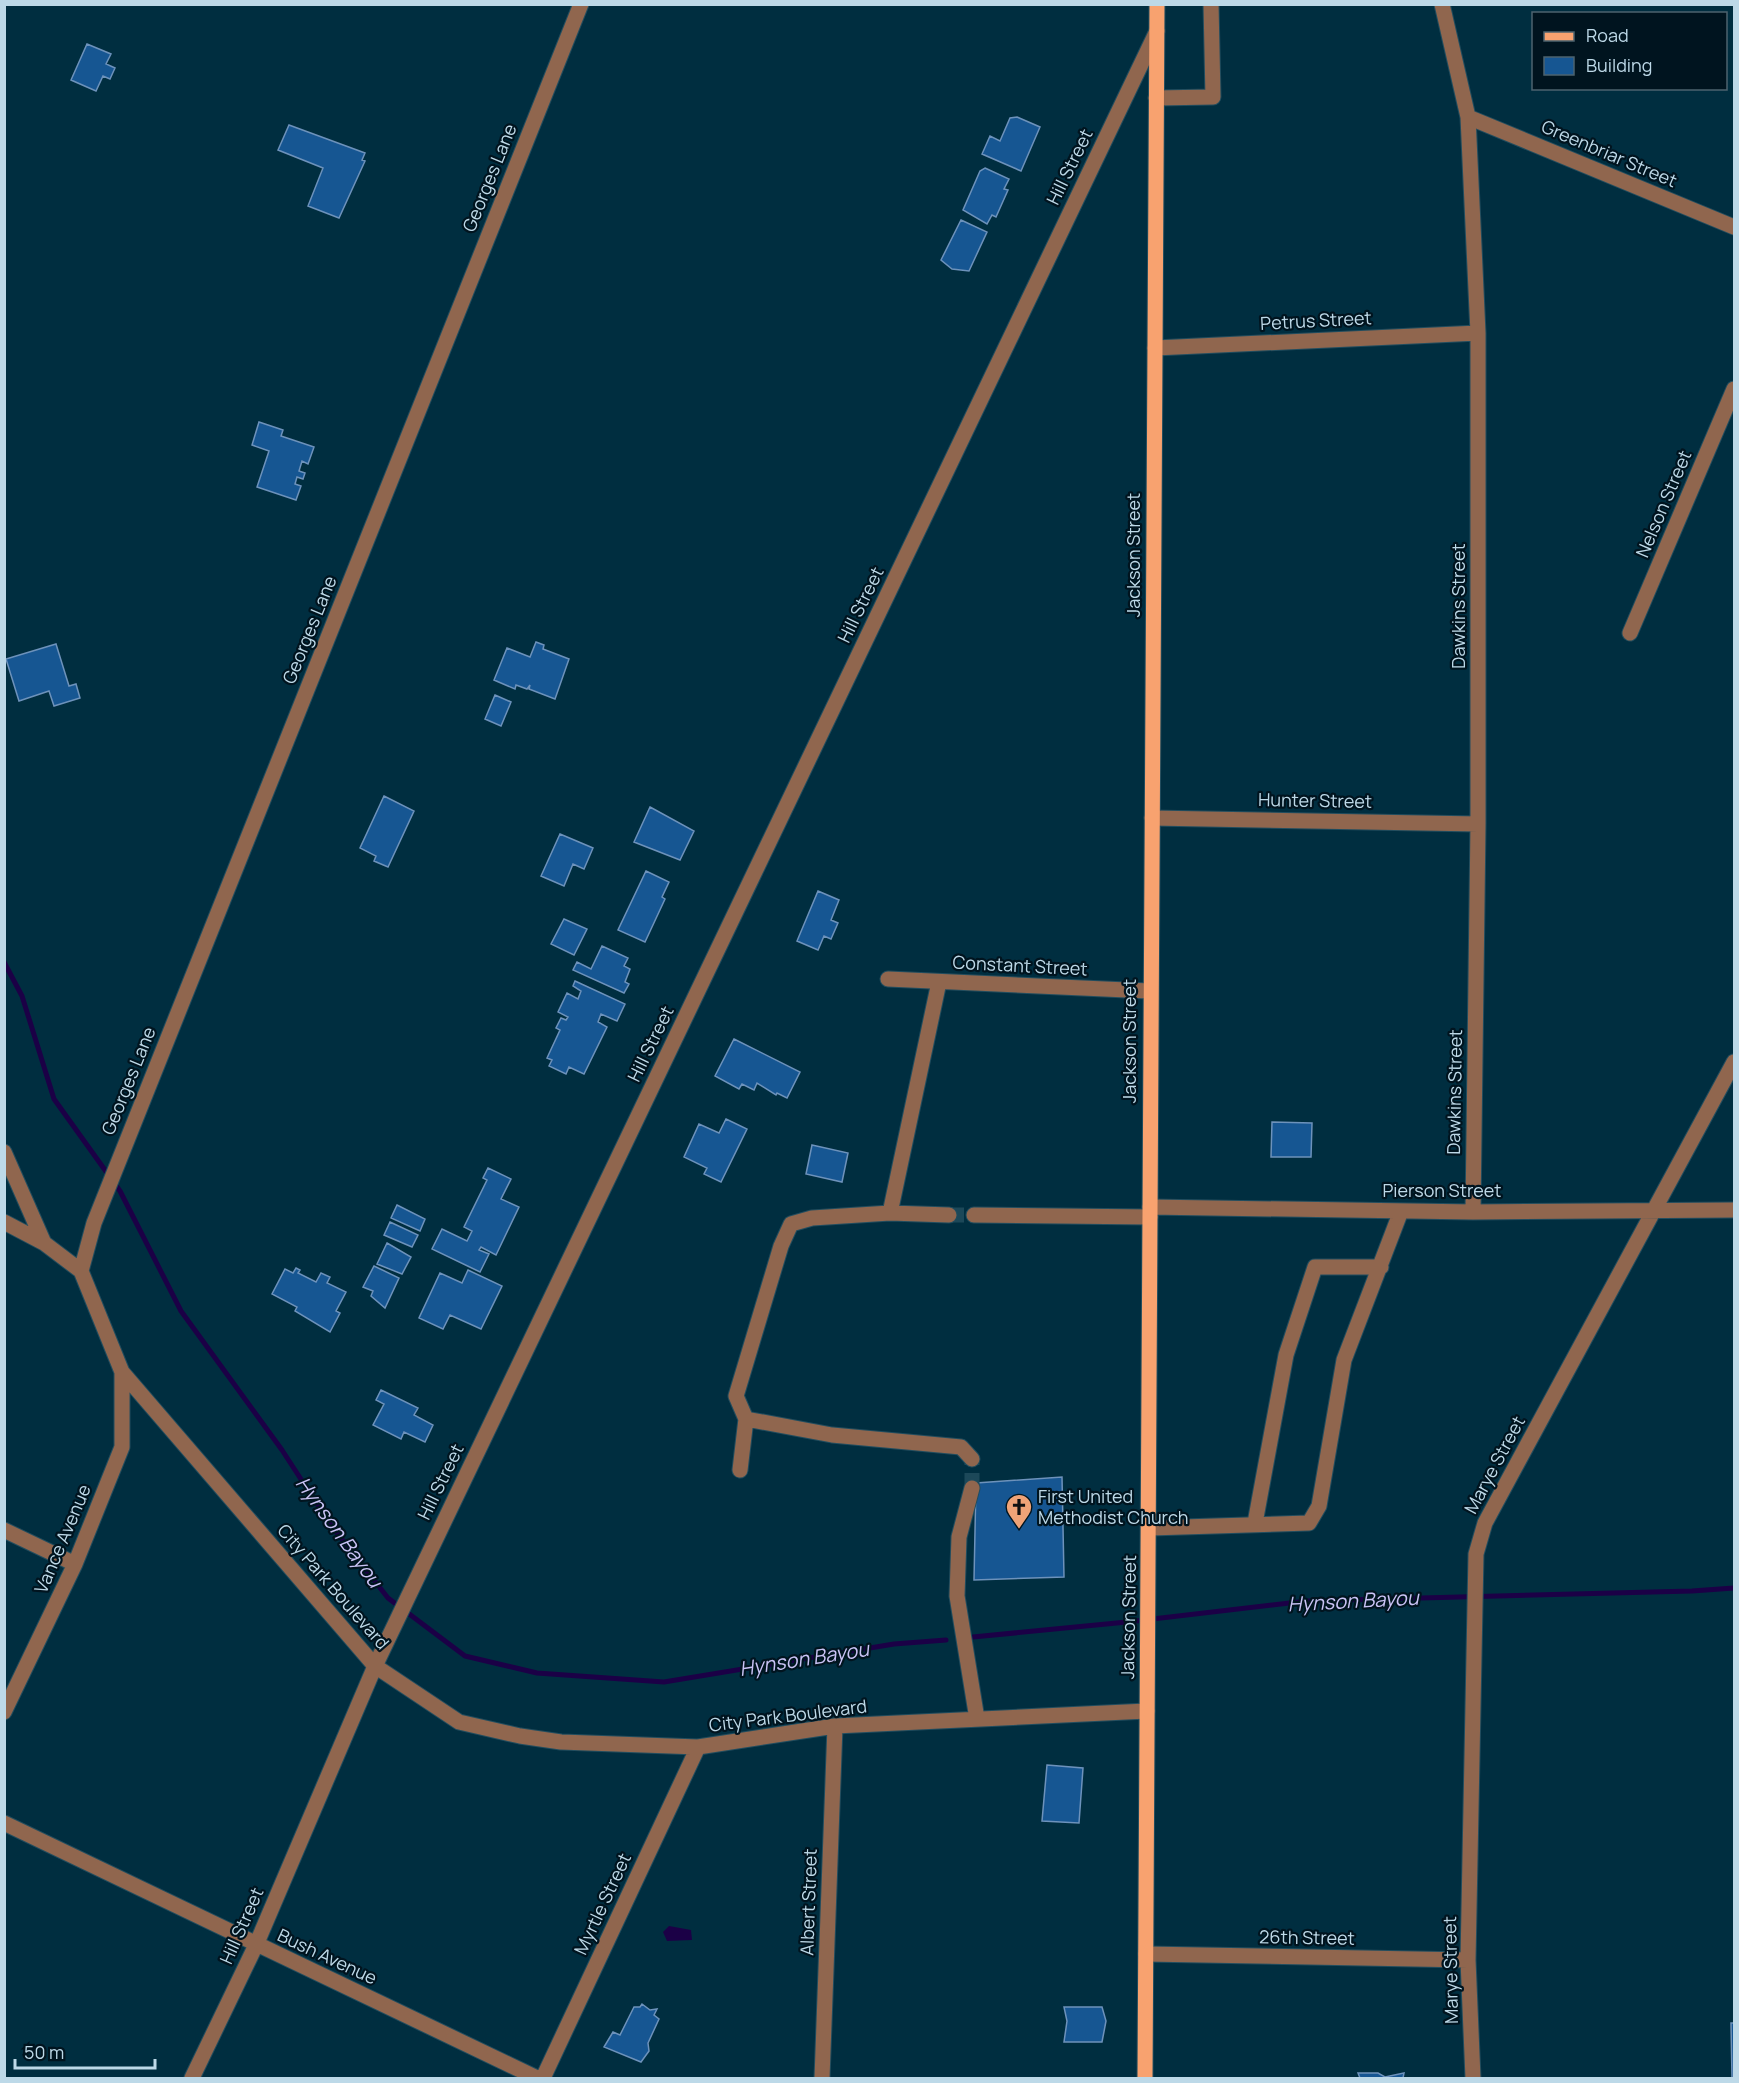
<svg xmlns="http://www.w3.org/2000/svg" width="1739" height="2083" viewBox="0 0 1739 2083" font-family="Manrope,sans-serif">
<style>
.water{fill:#1b0046}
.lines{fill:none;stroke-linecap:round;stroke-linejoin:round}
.stream{stroke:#1b0046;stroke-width:5}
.building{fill:#165692;stroke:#6d92bb;stroke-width:1.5}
.minor-tunnel{stroke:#1c4859;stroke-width:15;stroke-dasharray:15 8;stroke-linecap:butt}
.minor-casing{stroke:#224d5e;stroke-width:17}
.major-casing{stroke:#224d5e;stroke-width:17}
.minor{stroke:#90664e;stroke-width:15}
.major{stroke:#f8a26f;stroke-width:15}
.labels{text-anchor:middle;stroke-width:4.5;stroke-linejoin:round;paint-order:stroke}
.street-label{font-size:18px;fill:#bdd9e8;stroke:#00141f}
.poi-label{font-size:18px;fill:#bdd9e8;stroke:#00141f;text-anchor:start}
.water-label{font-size:20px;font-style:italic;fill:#c9c3f5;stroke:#00141f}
</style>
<rect width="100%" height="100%" fill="#002e40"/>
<!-- water -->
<path class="water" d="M669,1926L691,1930L692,1940L667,1941L663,1932Z"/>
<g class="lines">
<!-- stream -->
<path class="stream" d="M4,962L22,996L54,1099L120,1191L181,1311L282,1450L330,1524L388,1598L465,1656L537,1673L664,1682L894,1644L946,1640
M973,1637L1127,1622L1307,1601L1692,1591L1734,1588"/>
</g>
<!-- building -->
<path class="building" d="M87,44L111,54L106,64L115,68L110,79L103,76L96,91L71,80Z
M1017,117L1040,127L1021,171L982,154L990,136L1000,141L1010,118Z
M289,125L365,153L362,160L365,161L339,218L308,206L323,168L278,150Z
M985,168L1009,179L1004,189L1008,190L996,217L992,215L987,224L963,210L980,171Z
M961,220L987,232L969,271L952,269L941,260Z
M259,422L283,430L281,436L314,447L308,464L302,461L299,471L305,473L303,479L297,477L295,484L301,486L296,500L257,487L269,451L252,445Z
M536,642L544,645L543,649L569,659L555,699L529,689L530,685L527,689L516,685L515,689L494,680L507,648L530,657Z
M56,644L69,686L76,684L80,698L54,706L49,691L19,701L6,659Z
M495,695L511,702L501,726L485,719Z
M384,796L414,811L388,867L374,861L376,856L360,848Z
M650,807L694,831L680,860L634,842Z
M560,834L593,848L584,869L573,864L564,886L541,876Z
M646,871L669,882L662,897L665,899L645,942L618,930Z
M818,891L839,900L831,920L838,923L831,939L824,936L818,950L797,941Z
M564,919L587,929L574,955L551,944Z
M602,946L628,958L624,966L630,969L625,982L629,984L624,993L573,970L577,962L591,969Z
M575,981L625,1004L617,1021L601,1014L598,1022L607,1027L584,1074L569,1067L566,1074L549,1066L552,1060L547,1058L560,1030L556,1028L561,1018L566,1020L568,1017L558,1012L567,993L578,999L581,991L573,986Z
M734,1039L800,1072L787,1098L777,1093L776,1095L757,1083L754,1090L742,1084L739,1089L715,1076Z
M726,1119L747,1129L721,1182L704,1174L707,1168L684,1157L699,1124L719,1133Z
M1272,1122L1312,1123L1311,1157H1271Z
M812,1145L848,1153L842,1182L806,1174Z
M488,1168L511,1179L501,1199L519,1207L496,1255L481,1247L479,1250L489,1254L480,1272L432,1249L442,1229L467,1241L472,1231L464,1227L487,1180L483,1178Z
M397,1205L425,1219L420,1231L391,1218Z
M390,1222L418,1235L412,1247L384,1235Z
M387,1243L411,1257L402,1274L377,1264Z
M374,1266L399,1278L385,1308L371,1296L373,1291L363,1287Z
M296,1268L300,1270L298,1273L316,1282L321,1273L330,1277L327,1283L346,1292L336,1311L340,1313L330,1332L295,1311L297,1307L272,1294L285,1269L293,1273Z
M468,1270L502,1286L481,1329L450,1315L443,1329L419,1318L440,1273L462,1283Z
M381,1390L418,1408L414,1415L433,1425L425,1442L404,1432L401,1439L373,1425L384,1404L376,1400Z
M1062,1477L1064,1577L974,1580L976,1483Z
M1047,1765L1083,1768L1079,1823L1042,1821Z
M642,2004L650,2010L657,2009L654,2015L659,2019L648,2043L649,2051L641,2062L604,2047L613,2032L620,2035L634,2007H640Z
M1064,2007H1102L1106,2021L1102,2042H1064L1067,2021Z
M1731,2023H1734V2078H1732Z
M1358,2073H1378L1385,2077L1404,2073L1403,2078H1360Z"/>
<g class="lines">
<!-- minor-tunnel -->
<path class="minor-tunnel" d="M949,1215H974
M972,1488V1459"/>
<!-- minor casing -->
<g class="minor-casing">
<path id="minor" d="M1442,4L1468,117L1478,333V824L1473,1212
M1156,98L1213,97L1211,4
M1468,117L1734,227
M1155,348L1478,333
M1630,633L1734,389
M1152,818L1478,824
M888,979L1149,991
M4,1152L44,1243L81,1271L122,1372L375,1666L459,1722L520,1736L561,1742L698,1747L835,1726L1147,1711
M1150,1207L1473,1212L1734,1210
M890,1213L949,1215
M974,1215L1150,1217
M4,1222L44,1243
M81,1271L94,1223L581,4
M746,1419L832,1435L961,1447L972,1459
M740,1470L746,1419L736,1396L781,1246L791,1224L812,1218L890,1213L939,982
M972,1488L959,1537L957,1596L977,1719
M1255,1523L1286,1355L1315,1267H1381
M1150,1528L1309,1523L1319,1506L1344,1360L1401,1211
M4,1530L75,1564
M4,1712L75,1564L122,1447V1372
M4,1823L537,2078
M1146,1954L1468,1960
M192,2078L256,1945L375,1666L1157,31
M543,2078L698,1747
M822,2078L835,1726
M1473,2078L1468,1960L1476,1554L1485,1523L1734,1062"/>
</g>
<!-- major casing -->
<g class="major-casing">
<path id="major" d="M1145,2078L1157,4"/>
</g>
<!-- minor -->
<use href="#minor" class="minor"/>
<!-- major -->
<use href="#major" class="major"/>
</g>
<!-- icons -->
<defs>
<g id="church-pin" transform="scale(1.35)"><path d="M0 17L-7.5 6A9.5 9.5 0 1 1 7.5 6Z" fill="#efa377" stroke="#00141f"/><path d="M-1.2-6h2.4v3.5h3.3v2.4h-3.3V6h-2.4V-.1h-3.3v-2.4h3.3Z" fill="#111"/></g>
</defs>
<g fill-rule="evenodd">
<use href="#church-pin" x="1019" y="1507"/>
</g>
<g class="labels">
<!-- street labels -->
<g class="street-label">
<text transform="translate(1609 154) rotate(23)" y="6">Greenbriar Street</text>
<text transform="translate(1070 167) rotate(-64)" y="6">Hill Street</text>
<text transform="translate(490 178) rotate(-68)" y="6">Georges Lane</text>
<text transform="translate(1316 321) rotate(-3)" y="6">Petrus Street</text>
<text transform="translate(1664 504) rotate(-67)" y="6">Nelson Street</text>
<text transform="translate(1134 555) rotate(-90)" y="6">Jackson Street</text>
<text transform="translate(861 605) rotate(-64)" y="6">Hill Street</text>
<text transform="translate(1459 606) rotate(-90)" y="6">Dawkins Street</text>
<text transform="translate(310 630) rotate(-68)" y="6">Georges Lane</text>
<text transform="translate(1315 801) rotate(1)" y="6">Hunter Street</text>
<text transform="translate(1020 966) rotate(3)" y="6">Constant Street</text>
<text transform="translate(1130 1041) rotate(-90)" y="6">Jackson Street</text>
<text transform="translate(651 1044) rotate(-64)" y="6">Hill Street</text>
<text transform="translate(129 1081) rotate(-68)" y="6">Georges Lane</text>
<text transform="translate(1455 1092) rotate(-89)" y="6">Dawkins Street</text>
<text x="1442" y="1197">Pierson Street</text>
<text transform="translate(1495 1465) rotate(-62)" y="6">Marye Street</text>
<text transform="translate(441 1482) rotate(-64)" y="6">Hill Street</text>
<text transform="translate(63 1539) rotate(-67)" y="6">Vance Avenue</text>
<text transform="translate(333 1587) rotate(49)" y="6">City Park Boulevard</text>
<text transform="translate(1129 1617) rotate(-89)" y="6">Jackson Street</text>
<text transform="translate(788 1716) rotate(-7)" y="6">City Park Boulevard</text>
<text transform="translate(809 1902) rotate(-88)" y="6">Albert Street</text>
<text transform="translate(603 1904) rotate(-65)" y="6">Myrtle Street</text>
<text transform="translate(242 1926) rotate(-66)" y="6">Hill Street</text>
<text transform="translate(1307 1938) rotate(1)" y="6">26th Street</text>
<text transform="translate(327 1957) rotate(25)" y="6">Bush Avenue</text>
<text transform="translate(1451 1970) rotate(-91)" y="6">Marye Street</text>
</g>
<!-- poi labels -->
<g class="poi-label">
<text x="1038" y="1503">First United<tspan x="1038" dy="21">Methodist Church</tspan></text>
</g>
<!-- water labels -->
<g class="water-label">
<text transform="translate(339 1532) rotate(54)" y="7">Hynson Bayou</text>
<text transform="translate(1353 1601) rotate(-3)" y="7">Hynson Bayou</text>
<text transform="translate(804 1659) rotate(-9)" y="7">Hynson Bayou</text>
</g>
</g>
<!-- border -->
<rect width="1739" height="2083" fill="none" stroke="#bdd9e8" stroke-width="12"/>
<!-- legend -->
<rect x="1532" y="12" width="195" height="78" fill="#00141f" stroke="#4c636f" stroke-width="1.5"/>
<rect x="1544" y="32" width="30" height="9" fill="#f8a26f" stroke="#4c636f" stroke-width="1.5"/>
<text x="1586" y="42" font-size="18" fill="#bdd9e8">Road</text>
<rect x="1544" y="57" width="30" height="18" fill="#165692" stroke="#4c636f" stroke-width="1.5"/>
<text x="1586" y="72" font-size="18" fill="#bdd9e8">Building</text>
<!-- scale -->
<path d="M15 2059v9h140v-9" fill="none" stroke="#bdd9e8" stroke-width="3"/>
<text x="24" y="2059" font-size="18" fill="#bdd9e8" stroke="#00141f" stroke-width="4.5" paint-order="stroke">50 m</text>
</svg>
